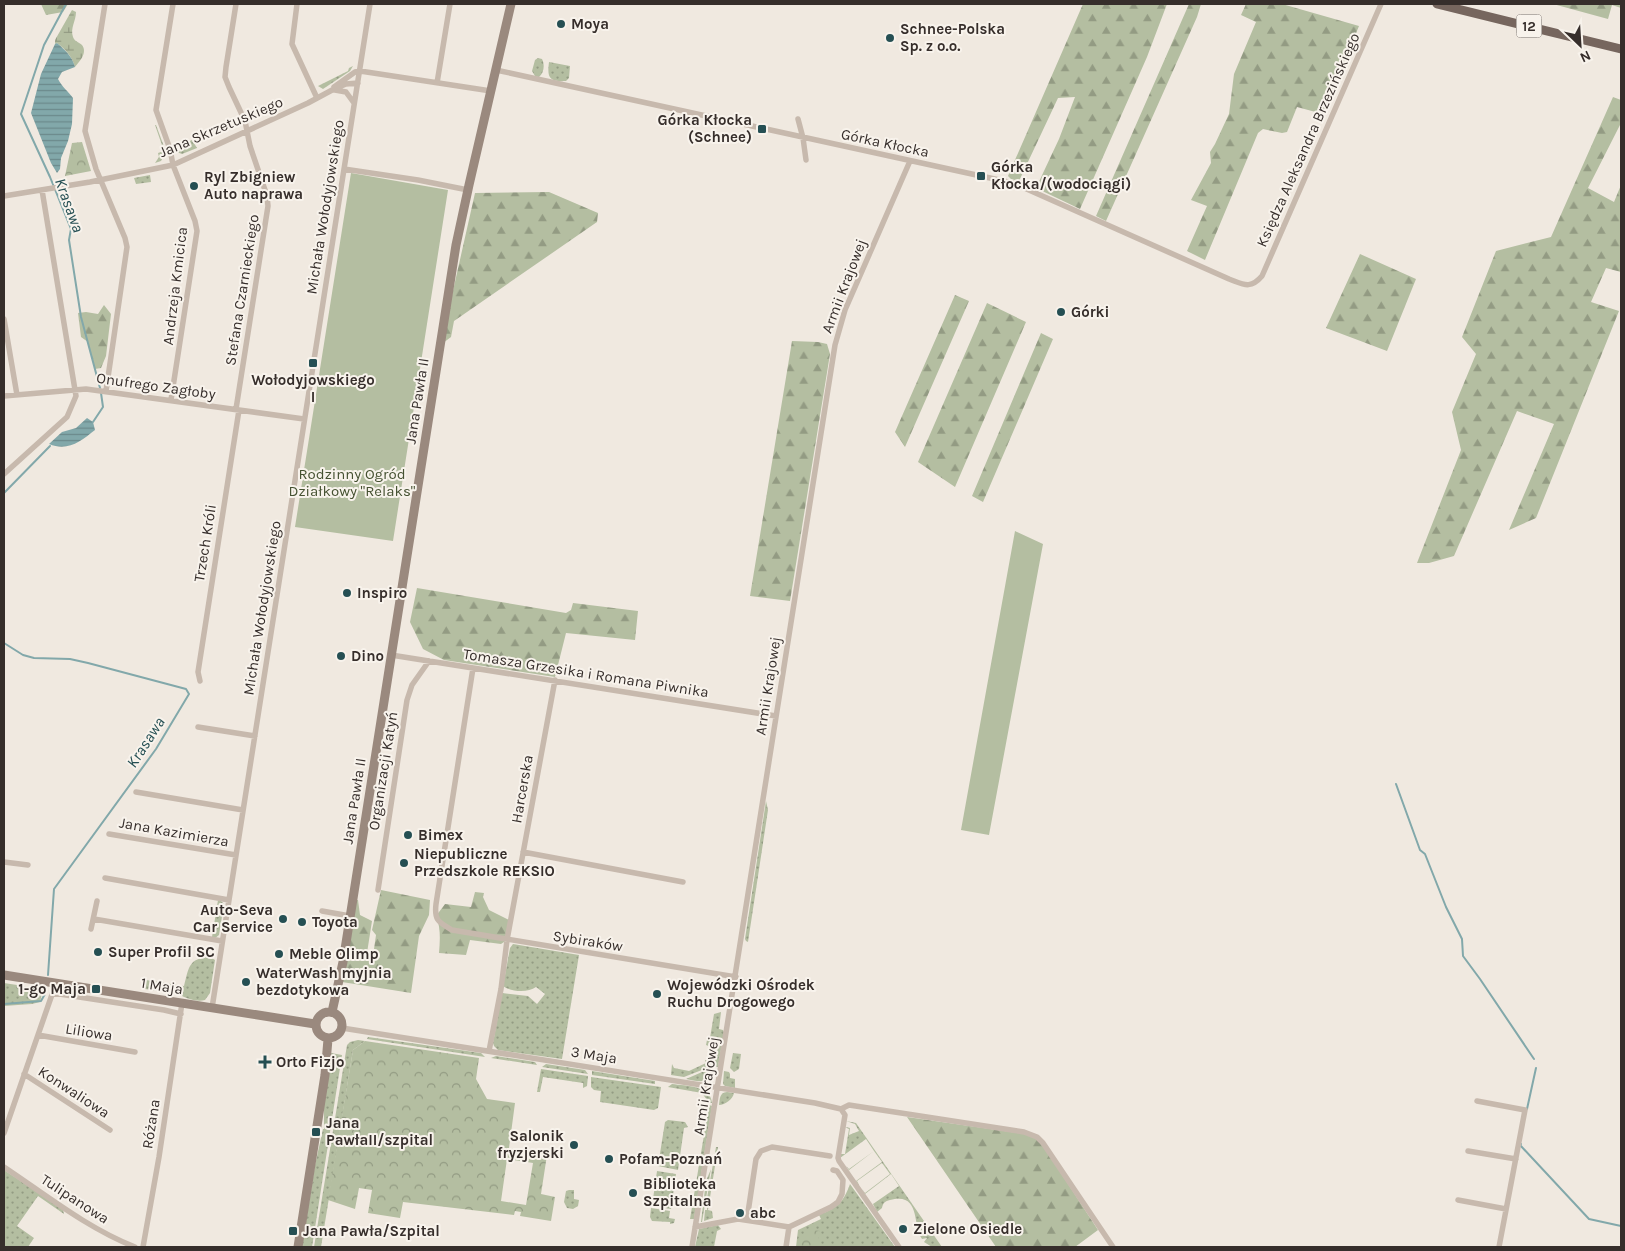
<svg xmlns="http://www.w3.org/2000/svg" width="1625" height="1251" viewBox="0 0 1625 1251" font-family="Karla,sans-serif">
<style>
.grass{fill:url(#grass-dots)}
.forest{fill:url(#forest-firs)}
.wetland{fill:url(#wetland-marsh)}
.park{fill:url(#park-crowns)}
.garden{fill:#b4bea1}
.water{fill:url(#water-rules)}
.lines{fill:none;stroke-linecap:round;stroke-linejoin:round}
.stream{stroke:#82a8aa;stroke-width:2}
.minor{stroke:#c7b9ad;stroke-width:5.5}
.secondary{stroke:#9a897e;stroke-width:9}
.primary{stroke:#76665e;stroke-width:9}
.poi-dot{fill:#254f53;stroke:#f8f3ec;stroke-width:2}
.labels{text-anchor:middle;stroke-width:4;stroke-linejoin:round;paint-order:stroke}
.shield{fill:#f8f3ec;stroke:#706965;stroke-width:1}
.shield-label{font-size:14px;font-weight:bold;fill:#362e2b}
.poi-label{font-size:15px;font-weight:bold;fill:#362e2b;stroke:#f8f3ec;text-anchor:start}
.street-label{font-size:15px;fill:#362e2b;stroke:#f8f3ec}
.park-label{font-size:15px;fill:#455131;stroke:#f8f3ec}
.water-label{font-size:16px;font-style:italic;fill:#254f53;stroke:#f8f3ec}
</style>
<defs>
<pattern id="grass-dots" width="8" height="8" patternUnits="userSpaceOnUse" patternTransform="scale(1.25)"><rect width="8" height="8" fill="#b4bea1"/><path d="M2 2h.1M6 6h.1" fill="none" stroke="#939b83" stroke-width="1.8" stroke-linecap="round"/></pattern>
<pattern id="forest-firs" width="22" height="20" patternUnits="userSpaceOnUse" patternTransform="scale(1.25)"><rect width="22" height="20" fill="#b4bea1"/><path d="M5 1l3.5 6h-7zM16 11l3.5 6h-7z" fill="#939b83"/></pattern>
<pattern id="wetland-marsh" width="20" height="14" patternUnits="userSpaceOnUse" patternTransform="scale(1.25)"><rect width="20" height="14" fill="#b4bea1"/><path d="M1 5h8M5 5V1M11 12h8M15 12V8" fill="none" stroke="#939b83"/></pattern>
<pattern id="park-crowns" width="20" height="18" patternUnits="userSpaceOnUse" patternTransform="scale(1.25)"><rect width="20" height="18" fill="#b4bea1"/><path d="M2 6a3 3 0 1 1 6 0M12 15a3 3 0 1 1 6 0" fill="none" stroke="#939b83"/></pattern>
<pattern id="water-rules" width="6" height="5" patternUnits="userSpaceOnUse" patternTransform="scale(1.25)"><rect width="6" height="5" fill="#82a8aa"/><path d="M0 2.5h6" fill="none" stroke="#6b898b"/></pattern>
</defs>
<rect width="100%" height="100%" fill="#f0e9e0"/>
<!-- grass -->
<path class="grass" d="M538,58L542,59C545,65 544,73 539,77L535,76L532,71L535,60Z
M549,62L570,66L569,78L566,81C549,82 547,78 549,62Z
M353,66L350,71L323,89L318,86L348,71L349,68Z
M155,125H156L166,152L161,161L155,163L159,157L158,153L164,151Z
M192,140L197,148L182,154L174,151V148Z
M150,175L151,182L136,184L134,178Z
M766,801L768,810L748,942L746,941L745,939Z
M218,900L221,901L224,904L219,935L215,938L212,937Z
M513,944L579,955L562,1059L498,1050L494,1046L493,1043L502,993L528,996L537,1004L545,994L536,987C528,993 511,992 503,986L510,948Z
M210,957L215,960L210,993L205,1000C197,1002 186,999 179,994L145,989L146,980L184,986C189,968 188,958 210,957Z
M4,983L43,989L40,1002L32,1004L4,1006Z
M721,1012L719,1029L723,1030L724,1032L718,1067L712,1066L684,1077L671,1075L672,1064L674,1068L689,1071L706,1063L705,1060H709L711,1047L706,1045L707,1040L710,1038L714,1014Z
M368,1037L481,1053L485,1057L367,1039Z
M358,1040L365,1041L353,1050L321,1247H314L347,1045L350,1042Z
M331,1053L342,1055L312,1247H302L315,1165L323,1129H324V1105Z
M733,1053L741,1054L739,1069L734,1072L730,1068Z
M496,1056L535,1062L537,1065L491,1058Z
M546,1064L585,1070L588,1074L542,1067Z
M541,1069L588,1076L587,1086L583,1088V1083L543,1077L540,1092H537Z
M709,1069L718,1070C710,1084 699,1082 686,1079Z
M592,1071L655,1081V1084L592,1075Z
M724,1071L729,1072L730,1074V1078L735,1079V1088L725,1086L723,1084Z
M591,1077L661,1087L658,1108L654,1110L600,1102L601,1091L594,1090L591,1087Z
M672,1084C686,1086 710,1085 712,1103H709L702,1093L668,1087Z
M727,1092L734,1093C733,1099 725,1105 719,1105C720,1099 719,1093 727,1092Z
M709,1105L712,1106L694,1219H690Z
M668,1120L685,1122L688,1127L684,1128L678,1170L658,1166L665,1122Z
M846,1121L856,1123L942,1247H932L924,1242L927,1238L922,1239C912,1224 921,1192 890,1200C885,1201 883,1203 882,1208L877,1212L873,1204L899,1186L891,1174L865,1194L862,1189L865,1193L890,1174L882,1163L857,1181L859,1185H858L856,1181L882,1162L874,1151L849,1170L851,1173L846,1166L849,1169L874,1151L866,1139L840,1158L841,1154H845L849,1129L845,1127L850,1128L849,1135L859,1131L855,1124Z
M716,1147H718L708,1210L712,1211L713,1218L704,1221L705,1210H707L709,1199L707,1198Z
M711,1169L702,1222H701L706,1181Z
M4,1170L63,1209L64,1214L38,1196L17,1226L34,1238L28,1247H4Z
M657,1171L676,1174L671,1209L652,1206Z
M850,1184L895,1247H796L798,1230L821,1219L819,1215C838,1207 843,1203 850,1184Z
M569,1190H574V1199L579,1200L578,1206L573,1209L567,1208L564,1202L566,1191Z
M651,1208L670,1211L669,1218L675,1219L674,1223L670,1224V1222L652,1221L650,1217Z
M718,1225L721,1229L717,1231L714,1247H695L699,1229Z"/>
<!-- forest -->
<path class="forest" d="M41,4H68L63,12L46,15Z
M1083,4H1167L1147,57L1080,209L1036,188L1059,139L1075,97L1058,98L1019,181L1011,179L1008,176Z
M1189,4H1201L1197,17L1106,221L1096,216Z
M1246,4H1282L1359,26L1323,114L1297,107L1287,132L1282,133L1263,129L1258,133L1205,260L1187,251L1207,206L1191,200L1211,163L1210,152L1215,144L1229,114L1234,74L1256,22L1241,15Z
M1553,4H1621V8L1612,5L1608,19Z
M1613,97L1621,100V123L1588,188L1614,202L1621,185V272L1606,268L1591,302L1619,311L1536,518L1509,530L1554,424L1517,411L1454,556L1429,563H1417L1461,450L1452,412L1476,354L1462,337L1496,251L1551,237Z
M549,192L598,213L597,222L454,321L451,337L443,343L448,313L475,193Z
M1360,254L1416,279L1387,351L1326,328Z
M955,295L969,301L905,447L895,432Z
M987,303L1026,322L955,487L918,462Z
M104,305L111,314L106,356L101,368L95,369L88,342L81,337L78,313L86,312L98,314Z
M1041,333L1053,339L983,502L972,496Z
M792,341L818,342L827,344L830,354L790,601L750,596Z
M417,588L566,613L571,610L573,603L638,611L635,640L566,633L555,677L444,660L423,649L410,622Z
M381,890L430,900L429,915L419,936L411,993L342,982L355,900H358L360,915L372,921L367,953L373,956L376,935L372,930Z
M475,892L484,893L483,897L489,910L511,921L507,940L501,944L470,940L466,955L439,953C440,941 441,928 436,916L445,904L471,907Z
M907,1117L1025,1134L1037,1139L1044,1147L1098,1230L1075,1247H996Z"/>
<!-- wetland -->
<path class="wetland" d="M72,10L76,12C76,21 70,28 73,37C75,42 79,42 82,45C88,53 79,62 75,67C72,56 65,49 57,43L55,44V40Z"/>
<!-- park -->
<path class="park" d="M82,142L91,171L65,176L72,143Z
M365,1041L479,1058L476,1079L487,1099L515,1103L509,1148L521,1151L520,1161L507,1159L501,1201L526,1205L533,1163L527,1162L528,1152L547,1155L541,1194L555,1197L551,1221L520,1216L521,1212L515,1211L514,1215L403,1202L400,1218L368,1213L372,1190L359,1188L355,1209L328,1200L353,1050Z
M813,1230L820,1231L817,1247H799L801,1237Z"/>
<!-- garden -->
<path class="garden" d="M351,173L448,190L393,541L295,527Z
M1015,531L1043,544L989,835L961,830Z"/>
<!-- water -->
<path class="water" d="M57,43C65,50 72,56 75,67L62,72L58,79C62,87 68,91 73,98L72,124L68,141L61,158L60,169L57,173L51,163L31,113L41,74L55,44Z
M87,418L93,422L95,430C81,441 68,452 49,444L62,432L76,428Z"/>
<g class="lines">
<!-- stream -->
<path class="stream" d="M66,4L44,45L21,114L50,177L71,229L69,240L81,317L100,388
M93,422L103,407L101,393
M4,493L50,446
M4,643L23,655L34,658L70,659L88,663L186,689L189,694L156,749L54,889L48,975
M1396,784L1420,850L1425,854L1446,907L1462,939L1463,956L1480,979L1534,1059
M4,1004L41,1001L45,994L46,989
M1527,1109L1536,1068
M1521,1144L1520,1145L1589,1219L1621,1226"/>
<!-- minor -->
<path class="minor" d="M105,4L85,131L96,169L125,238L127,247L106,391
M236,4L226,67L225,77L229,87L245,121L250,146L267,196L268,206L236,409
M297,4L292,44L317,98
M496,70L1013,183L1229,279C1243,284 1250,290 1262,276L1381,4
M437,83L450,4
M334,87L355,72L360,71L491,91
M335,90L346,92L354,103
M798,119L803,138L806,160
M344,169L418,180L468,190
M4,196L90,182L173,165L308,103L334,89L346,84L358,83
M4,319L17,395
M4,396L86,389L304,419
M171,400L197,231L195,221L173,165L170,149L156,110L173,4
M4,474L67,417L76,396L42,190
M391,655L776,716
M473,668L436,904C434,921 439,922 452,930L736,977
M200,681L198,672L239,410
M198,727L255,736
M136,792L243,810
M109,834L236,855
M523,852L683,882
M4,862L28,865
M105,878L229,900
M378,890L407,700L412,685L429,661
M322,911L350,916
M94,919L222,941
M91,929L97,901
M53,993L164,1010L181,1014
M212,1008L370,4
M342,1028L815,1103L841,1109
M38,1035L135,1052
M489,1051L501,989L507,940L555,680
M24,1074L110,1130
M1477,1101L1525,1110L1499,1247
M841,1109L849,1105L1024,1132L1037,1137L1043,1143L1113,1247
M841,1109L845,1115L838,1158L839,1161L899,1247
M4,1133L56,983
M1468,1151L1516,1159
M4,1167C46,1195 87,1228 135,1247
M1458,1200L1506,1209
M747,1219L756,1159L761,1151L772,1147L830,1156
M695,1227L738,1219L789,1227L831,1207L838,1202L842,1194L843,1180L837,1171L833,1170
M143,1247L159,1157L182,1003
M692,1247L835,345L845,310L910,161
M786,1247L789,1227"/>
<!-- secondary -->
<path class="secondary" d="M4,975L315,1024
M316 1025a13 13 0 1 1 26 0a13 13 0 1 1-26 0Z
M332,1012L343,962L456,245L469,185L511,4
M298,1247L325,1075L328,1039"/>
<!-- primary -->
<path class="primary" d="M1437,4L1621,49"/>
</g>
<!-- markers -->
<g class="poi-dot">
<circle cx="561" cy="24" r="5"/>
<circle cx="890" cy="38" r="5"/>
<rect x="757" y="124" width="10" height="10" rx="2.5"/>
<rect x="976" y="171" width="10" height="10" rx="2.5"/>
<circle cx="194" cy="186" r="5"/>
<circle cx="1061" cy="312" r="5"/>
<rect x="308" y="358" width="10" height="10" rx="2.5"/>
<circle cx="347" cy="593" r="5"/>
<circle cx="341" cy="656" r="5"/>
<circle cx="408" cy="835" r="5"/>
<circle cx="404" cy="863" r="5"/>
<circle cx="283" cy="919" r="5"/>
<circle cx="302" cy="922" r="5"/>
<circle cx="98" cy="952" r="5"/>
<circle cx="279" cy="954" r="5"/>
<circle cx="246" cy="982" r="5"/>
<rect x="91" y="984" width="10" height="10" rx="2.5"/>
<circle cx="657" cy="994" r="5"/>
<path d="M262.5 1054.5h5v5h5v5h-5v5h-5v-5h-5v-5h5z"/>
<rect x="311" y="1127" width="10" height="10" rx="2.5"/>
<circle cx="574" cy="1145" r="5"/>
<circle cx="609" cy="1159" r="5"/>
<circle cx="633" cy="1193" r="5"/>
<circle cx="740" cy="1213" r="5"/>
<circle cx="903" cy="1229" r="5"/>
<rect x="288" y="1226" width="10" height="10" rx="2.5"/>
</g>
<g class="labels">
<!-- shield labels -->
<rect class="shield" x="1516.5" y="14.5" width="25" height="23" rx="4"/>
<g class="shield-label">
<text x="1529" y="31">12</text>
</g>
<!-- poi labels -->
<g class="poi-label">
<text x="571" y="29">Moya</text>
<text x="900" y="34">Schnee-Polska<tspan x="900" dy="17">Sp. z o.o.</tspan></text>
<text x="752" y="125" text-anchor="end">Górka Kłocka<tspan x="752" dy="17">(Schnee)</tspan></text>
<text x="991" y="172">Górka<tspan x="991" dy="17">Kłocka/(wodociągi)</tspan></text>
<text x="204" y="182">Ryl Zbigniew<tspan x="204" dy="17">Auto naprawa</tspan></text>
<text x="1071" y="317">Górki</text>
<text x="313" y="385" text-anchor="middle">Wołodyjowskiego<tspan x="313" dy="17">I</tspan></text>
<text x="357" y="598">Inspiro</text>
<text x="351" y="661">Dino</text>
<text x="418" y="840">Bimex</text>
<text x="414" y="859">Niepubliczne<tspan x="414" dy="17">Przedszkole REKSIO</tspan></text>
<text x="273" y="915" text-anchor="end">Auto-Seva<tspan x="273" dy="17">Car Service</tspan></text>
<text x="312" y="927">Toyota</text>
<text x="108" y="957">Super Profil SC</text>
<text x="289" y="959">Meble Olimp</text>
<text x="256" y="978">WaterWash myjnia<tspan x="256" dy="17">bezdotykowa</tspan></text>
<text x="667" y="990">Wojewódzki Ośrodek<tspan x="667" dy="17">Ruchu Drogowego</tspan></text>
<text x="86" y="994" text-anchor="end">1-go Maja</text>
<text x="276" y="1067">Orto Fizjo</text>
<text x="326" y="1128">Jana<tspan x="326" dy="17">PawłaII/szpital</tspan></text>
<text x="564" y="1141" text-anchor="end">Salonik<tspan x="564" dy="17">fryzjerski</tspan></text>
<text x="619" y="1164">Pofam-Poznań</text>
<text x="643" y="1189">Biblioteka<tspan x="643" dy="17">Szpitalna</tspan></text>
<text x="750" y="1218">abc</text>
<text x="913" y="1234">Zielone Osiedle</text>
<text x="303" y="1236">Jana Pawła/Szpital</text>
</g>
<!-- street labels -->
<g class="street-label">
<text transform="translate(221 127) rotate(-23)" y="5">Jana Skrzetuskiego</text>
<text transform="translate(1308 140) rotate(-66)" y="5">Księdza Aleksandra Brzezińskiego</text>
<text transform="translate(885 143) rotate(12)" y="5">Górka Kłocka</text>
<text transform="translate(325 207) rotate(-81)" y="5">Michała Wołodyjowskiego</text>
<text transform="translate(175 286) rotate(-83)" y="5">Andrzeja Kmicica</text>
<text transform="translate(844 286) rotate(-69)" y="5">Armii Krajowej</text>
<text transform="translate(242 290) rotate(-81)" y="5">Stefana Czarnieckiego</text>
<text transform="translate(156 386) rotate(8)" y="5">Onufrego Zagłoby</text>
<text transform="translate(417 401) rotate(-81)" y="5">Jana Pawła II</text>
<text transform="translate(205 543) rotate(-81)" y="5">Trzech Króli</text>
<text transform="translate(262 608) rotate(-81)" y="5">Michała Wołodyjowskiego</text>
<text transform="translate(586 673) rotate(9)" y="5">Tomasza Grzesika i Romana Piwnika</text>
<text transform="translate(768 686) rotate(-81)" y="5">Armii Krajowej</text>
<text transform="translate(383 771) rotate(-81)" y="5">Organizacji Katyń</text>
<text transform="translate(522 789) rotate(-80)" y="5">Harcerska</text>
<text transform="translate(354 801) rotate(-81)" y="5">Jana Pawła II</text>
<text transform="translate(174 832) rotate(10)" y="5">Jana Kazimierza</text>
<text transform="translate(588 941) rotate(9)" y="5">Sybiraków</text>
<text transform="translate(162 986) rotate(9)" y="5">1 Maja</text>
<text transform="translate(89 1032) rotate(9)" y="5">Liliowa</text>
<text transform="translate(594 1055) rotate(9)" y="5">3 Maja</text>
<text transform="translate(706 1086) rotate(-81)" y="5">Armii Krajowej</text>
<text transform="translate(74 1092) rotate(33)" y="5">Konwaliowa</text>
<text transform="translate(151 1124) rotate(-81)" y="5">Różana</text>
<text transform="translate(75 1199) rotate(33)" y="5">Tulipanowa</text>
</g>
<!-- park labels -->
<g class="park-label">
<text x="352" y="479">Rodzinny Ogród<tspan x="352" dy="17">Działkowy "Relaks"</tspan></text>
</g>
<!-- water labels -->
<g class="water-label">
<text transform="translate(70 205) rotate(70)" y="6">Krasawa</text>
<text transform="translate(145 742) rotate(-57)" y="6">Krasawa</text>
</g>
</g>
<!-- border -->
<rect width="1625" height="1251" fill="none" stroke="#362e2b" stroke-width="10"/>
<!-- north arrow -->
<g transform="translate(1580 45) rotate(155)" stroke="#f8f3ec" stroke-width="4" paint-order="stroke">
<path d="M0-4L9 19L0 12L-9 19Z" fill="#362e2b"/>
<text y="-8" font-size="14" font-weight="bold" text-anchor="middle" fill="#362e2b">N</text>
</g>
</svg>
